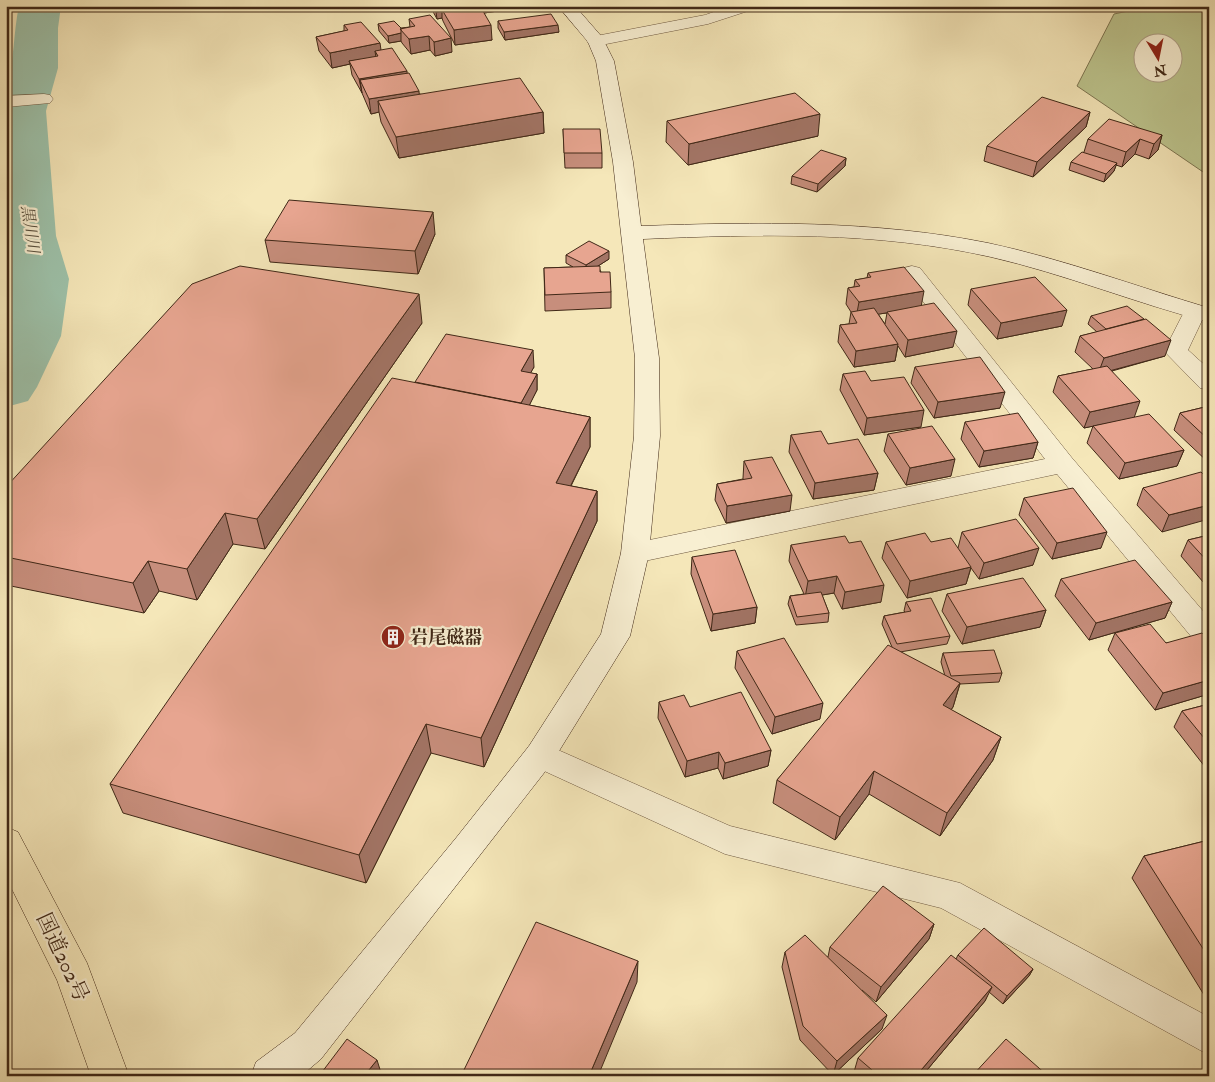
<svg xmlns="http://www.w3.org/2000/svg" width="1215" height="1082" viewBox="0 0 1215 1082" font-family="'IM FELL Double Pica','Noto Serif JP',serif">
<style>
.green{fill:#bdc58e;stroke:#7e7652;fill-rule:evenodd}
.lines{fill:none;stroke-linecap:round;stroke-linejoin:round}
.river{fill:#9dc1a9;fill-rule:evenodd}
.street-casing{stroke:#6d5840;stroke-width:1}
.secondary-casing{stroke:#402817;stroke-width:1}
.highway-casing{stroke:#402817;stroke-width:1}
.street{fill:#f8efd2;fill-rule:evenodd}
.secondary{fill:#f8efd2;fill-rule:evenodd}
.highway{fill:#f5e7b9;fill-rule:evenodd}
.wall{fill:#c78e7c;stroke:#402817;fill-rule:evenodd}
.shaded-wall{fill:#a27465;stroke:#402817}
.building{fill:#e7a590;stroke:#402817}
.labels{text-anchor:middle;stroke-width:4.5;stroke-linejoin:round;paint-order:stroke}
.far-water-label{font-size:16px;font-style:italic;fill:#574e3c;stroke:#f8efd2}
.poi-label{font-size:18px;font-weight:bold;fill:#402817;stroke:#f8efd2;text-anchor:start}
.near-street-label{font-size:21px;fill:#402817;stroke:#f8efd2}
</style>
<rect width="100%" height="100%" fill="#f5e7b9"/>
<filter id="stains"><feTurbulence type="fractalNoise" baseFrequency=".004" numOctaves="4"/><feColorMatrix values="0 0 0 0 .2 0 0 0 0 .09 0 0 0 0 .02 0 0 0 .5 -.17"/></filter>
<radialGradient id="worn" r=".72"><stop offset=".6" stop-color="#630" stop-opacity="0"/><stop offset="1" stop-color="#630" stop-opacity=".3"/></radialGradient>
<!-- green -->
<path class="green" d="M1152,6H1209V176L1077,86L1114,14ZM1142,42H1172V72H1142Z"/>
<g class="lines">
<!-- river -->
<path class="river" d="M19,6H61L58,28V68L46,111L56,236L69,279L61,336L37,387L28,401L6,407V307L11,279L6,256V86C15,60 13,33 19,6Z"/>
<!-- street casing -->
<g class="street-casing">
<path id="street" d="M731,6H756L754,9L708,24L596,46L590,45L587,41L590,37L596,36L705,15Z
M44,94L50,95L53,99L50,103L6,107V96Z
M912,266L920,268L1072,458L1209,618V649L1199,646L1057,474L635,563L625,560L621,553L625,546L635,543L1045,459L901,273L904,268Z
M1195,305L1203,307L1206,312L1188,350L1209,369V390L1200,388L1164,351L1184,312L1187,307Z
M540,742L730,826L960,883L1209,1017V1055L941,908L725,854L529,764L524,755L529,746Z"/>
</g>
<!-- secondary casing -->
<g class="secondary-casing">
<path id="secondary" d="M558,6H575L602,37L614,61L633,162L641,226C757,222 873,220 988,243C1063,259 1135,286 1209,308V322C1135,303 1065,274 991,257C877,231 759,234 643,239L659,358L660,436L649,553L630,636L551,764L321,1059L301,1076H251L256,1062L295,1033L456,838L529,746L601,634L621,553L634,436L635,358L613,162L596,61L588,42Z"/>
</g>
<!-- highway casing -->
<g class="highway-casing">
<path id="highway" d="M6,827L18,832L87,963L129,1076H91L57,980L6,877Z"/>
</g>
<!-- street -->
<use href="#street" class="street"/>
<!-- secondary -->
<use href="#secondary" class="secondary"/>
<!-- highway -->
<use href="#highway" class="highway"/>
</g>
<!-- wall -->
<path class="wall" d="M430,6H512V9L484,13L492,40L455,45L443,21L442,18L437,19Z
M409,19L452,52L435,56L430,50L411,54L402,43L401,41L389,43L379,31L378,24L401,28L410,27Z
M498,21L559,32L505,40L498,28Z
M344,25L381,50L407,73L419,94L543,112L544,133L399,158L381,122L379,112L371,114L362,93L352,75L350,64L332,68L319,51L316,37L344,31Z
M1090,112L1086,127L1033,177L984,161L987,146Z
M667,121L818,136L688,165L666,142Z
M563,129L602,153V168H565Z
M1162,135L1158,150L1149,159L1135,154L1122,167L1116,165L1114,171L1104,182L1069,170L1071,162L1084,152L1088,139Z
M846,158L845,166L817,192L791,184L792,176Z
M435,234L418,274L270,262L265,240Z
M566,255L609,259L598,266L611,292V308L545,311L544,268L573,267L566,263Z
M868,273L921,306L953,347L905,357L898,346L895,361L854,367L838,342L840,325L849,324L851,312L846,304L848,288L854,287L855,280L867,278ZM887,313L885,324L878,314Z
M971,289L1062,326L997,339L968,305Z
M1091,316L1165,356L1112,371L1134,417L1184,450L1177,466L1119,479L1087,443L1093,426L1084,428L1053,392L1058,376L1093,369L1075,352L1080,336L1097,332L1088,324Z
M422,323L265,549L233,544L197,600L159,591L144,613L6,585V487Z
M534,367L530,373L537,374V390L529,405L590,417V447L571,486L597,491V521L484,767L431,753L366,883L123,813L110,784L415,382Z
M915,367L1000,408L934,418L911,383Z
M843,374L871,381L921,427L864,435L840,390Z
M1209,406V463L1174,430L1180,413Z
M965,422L1038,442L1033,458L979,467L961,439Z
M888,434L951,476L906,485L884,451Z
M791,435L828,444L878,473L874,490L813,499L789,452Z
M744,461L790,511L726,523L715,500L717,484L743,479V478Z
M1209,480L1162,532L1137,505L1143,488Z
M1024,498L1101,548L1052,559L1019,515Z
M962,532L1033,565L979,579L971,568L966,584L907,598L882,558L886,542H931L958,548Z
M1209,535V589L1181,556L1188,540Z
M791,545L881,602L842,609L834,593L822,595L829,613L828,622L796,625L788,604L790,596L804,594L789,561Z
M692,557L757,607L755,623L711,631L691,574Z
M1061,579L1172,602L1165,618L1089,640L1055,596Z
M947,594L1046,610L1040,627L962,644L942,611Z
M906,602L950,636L947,644L900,652L945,676L941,662L943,653L1002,673L999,682L960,684L953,707L951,710L1001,737L993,760L940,836L869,794L835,840L773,803L777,780L892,647L882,624L884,616L905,612L904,611Z
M1115,633L1166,643L1209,640V694L1155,710L1108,650Z
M737,651L820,719L772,734L735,668Z
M659,702L690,707L771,750L768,766L723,779L718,768L685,777L658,718Z
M1209,704V772L1174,727L1182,711Z
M1209,840V1003L1132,878L1144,856Z
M934,924L929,939L876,1002L862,990L882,1029L833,1075L800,1040L782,967L785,952L828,957L830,947Z
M958,955L1033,969L1029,976L1003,1004L989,992L985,1001L922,1076H858L854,1072L858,1058L956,959Z"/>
<!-- shaded-wall -->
<path class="shaded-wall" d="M483,6H512V9L484,13Z
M442,11V18L437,19L436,12Z
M491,25L492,40L455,45L454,30Z
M558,25L559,32L505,40L504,32Z
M401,33V41L389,43L388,36Z
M429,36L430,50L411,54L409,39Z
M451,38L452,52L435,56L434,42Z
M380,43L382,57L378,56L375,51L376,58L349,61L350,64L332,68L330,53Z
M407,71L408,85L360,80L362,93L359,79Z
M419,91L420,106L378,101L379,112L371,114L369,99Z
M543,112L544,133L399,158L396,137Z
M1090,112L1086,127L1033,177L1037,162Z
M820,114L818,136L688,165L689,144Z
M1162,135L1158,150L1149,159L1154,144Z
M1140,139L1135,154L1122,167L1126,152Z
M846,158L845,166L817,192L818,184Z
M1117,163L1114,171L1104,182L1106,174Z
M433,212L435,234L418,274L415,251Z
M609,251V259L587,273L586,265Z
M924,291L921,307L856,318L859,302Z
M419,294L422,323L265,549L257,519Z
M1067,310L1062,326L997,339L1001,323Z
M957,331L953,347L905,357L908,340Z
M1171,340L1165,356L1098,374L1104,358Z
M898,344L895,361L854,367L856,351Z
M533,350L534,367L522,388L521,371Z
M537,374V390L522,420L521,403Z
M1005,392L1000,408L934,418L938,402Z
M1140,401L1134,418L1084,428L1090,412Z
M924,410L921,427L864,435L867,418Z
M590,417V447L557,513L556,483Z
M1038,442L1033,458L979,467L984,451Z
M1184,450L1177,466L1119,479L1125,463Z
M955,459L951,476L906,485L910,468Z
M878,473L874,490L813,499L815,483Z
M597,491V521L484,767L481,738Z
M792,495L790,511L726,523L727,506Z
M1209,505V519L1162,532L1169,515Z
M225,513L233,544L197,600L187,569Z
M1107,532L1101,548L1052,559L1057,543Z
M1039,548L1033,565L979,579L984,563Z
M148,561L159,591L144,613L133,583Z
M971,567L966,584L907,598L910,581Z
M837,576L834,593L805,598L808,581Z
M884,585L881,602L842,609L845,592Z
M1172,602L1165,618L1089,640L1096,623Z
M757,607L755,623L711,631L713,614Z
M1046,610L1040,627L962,644L967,627Z
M1209,680V694L1155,710L1163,693Z
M960,683L953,707L936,729L943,705Z
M823,703L820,719L772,734L775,717Z
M426,724L431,753L366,883L359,855Z
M1001,737L993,760L940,836L947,813Z
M771,750L768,766L723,779L725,763Z
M719,752L718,768L685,777L687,761Z
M874,771L869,794L835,840L840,817Z
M934,924L929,939L876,1002L881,987Z
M638,961L637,982L598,1076H589Z
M1033,969L1029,976L1003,1004L1007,996Z
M992,987L985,1001L922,1076H916Z
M887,1015L882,1029L833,1075L837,1061Z
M377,1060L382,1076H364Z"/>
<!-- building -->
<path class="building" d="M433,6H451L441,8L442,11L436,12Z
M451,6H480L491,25L454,30L441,8Z
M551,14L558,25L504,32L498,21Z
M430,15L451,38L434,42L429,36L409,39L400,29L415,26L409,19Z
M394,21L401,28V33L388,36L378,24Z
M361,22L380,43L330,53L316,37L348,30L344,25Z
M392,48L407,71L359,79L349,61L378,56L375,51Z
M409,73L419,91L369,99L360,80Z
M520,78L543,112L396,137L378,101Z
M795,93L820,114L689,144L667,121Z
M1042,97L1090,112L1037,162L987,146Z
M1109,119L1162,135L1154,144L1140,139L1126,152L1088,139Z
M563,129H600L602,153H564Z
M821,150L846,158L818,184L792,176Z
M1082,152L1117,163L1106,174L1071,162Z
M289,200L433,212L415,251L265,240Z
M589,241L609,251L586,265L566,255Z
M240,266L419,294L257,519L225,513L187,569L148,561L133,583L6,557V487L192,284Z
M600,266V272H610L611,292L545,295L544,268Z
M904,267L924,291L859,302L848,288L860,286L855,280L871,277L868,273Z
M1035,277L1067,310L1001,323L971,289Z
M934,303L957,331L908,340L887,312Z
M1127,306L1144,319L1106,329L1091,316Z
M874,308L898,344L856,351L840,325L857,323L851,312Z
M1146,319L1171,340L1104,358L1080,336Z
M446,334L533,350L521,371L537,374L521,403L415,382Z
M980,357L1005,392L938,402L915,367Z
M1107,366L1140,401L1090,412L1058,376Z
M865,371L871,381L904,377L924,410L867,418L843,374Z
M392,378L590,417L556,483L597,491L481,738L426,724L359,855L110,784Z
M1209,406V440L1180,413Z
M1018,413L1038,442L984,451L965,422Z
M1149,414L1184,450L1125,463L1093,426Z
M932,426L955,459L910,468L888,434Z
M821,431L828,444L858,439L878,473L815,483L791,435Z
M772,457L792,495L727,506L717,484L752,478L744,461Z
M1201,472L1209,480V505L1169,515L1143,488Z
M1073,488L1107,532L1057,543L1024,498Z
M1016,519L1039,548L984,563L962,532Z
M925,533L931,542L951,538L971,567L910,581L886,542Z
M1209,535V563L1188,540Z
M845,536L849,543L861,541L884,585L845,592L837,576L808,581L791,545Z
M735,550L757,607L713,614L692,557Z
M1135,560L1172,602L1096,623L1061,579Z
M1023,578L1046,610L967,627L947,594Z
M821,592L829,613L797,617L790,596Z
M931,598L950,636L897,644L884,616L911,611L906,602Z
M1150,624L1166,643L1202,633L1209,640V680L1163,693L1115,633Z
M784,638L823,703L775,717L737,651Z
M888,645L960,683L943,705L1001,737L947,813L874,771L840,817L777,780Z
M994,650L1002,673L951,676L943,653Z
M741,692L771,750L725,763L719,752L687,761L659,702L684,695L690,707Z
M1209,704V744L1182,711Z
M1209,840V958L1144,856Z
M883,886L934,924L881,987L830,947Z
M536,922L638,961L589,1076H461Z
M984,928L1033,969L1007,996L958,955Z
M805,935L887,1015L837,1061L803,1026L785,952Z
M951,955L992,987L916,1076H879L858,1058Z
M347,1039L377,1060L364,1076H319Z
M1006,1039L1048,1076H972Z"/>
<!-- icons -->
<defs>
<g id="building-disc" transform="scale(1.25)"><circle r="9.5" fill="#8f2418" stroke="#f8efd2"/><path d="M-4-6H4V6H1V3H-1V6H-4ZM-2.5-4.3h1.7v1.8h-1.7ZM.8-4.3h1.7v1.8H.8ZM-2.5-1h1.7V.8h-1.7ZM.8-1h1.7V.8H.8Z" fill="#fff"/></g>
</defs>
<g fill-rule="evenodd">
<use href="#building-disc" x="393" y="637"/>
</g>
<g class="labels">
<!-- far-water labels -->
<g class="far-water-label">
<text transform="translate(31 229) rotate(82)" y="6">黒川川</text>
</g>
<!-- poi labels -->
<g class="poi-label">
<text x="410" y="643">岩尾磁器</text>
</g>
<!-- near-street labels -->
<g class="near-street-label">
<text transform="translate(63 957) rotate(65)" y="7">国道202号</text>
</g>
</g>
<!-- margin -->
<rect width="1215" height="1082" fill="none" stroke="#f5e7b9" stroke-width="25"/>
<rect x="8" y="8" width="1200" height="1067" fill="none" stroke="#402817" stroke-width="2.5"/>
<rect x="12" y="12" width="1190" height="1057" fill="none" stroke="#402817"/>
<!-- north arrow -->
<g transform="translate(1158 58) rotate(170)"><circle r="24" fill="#f8efd2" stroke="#ae9f87"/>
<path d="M0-4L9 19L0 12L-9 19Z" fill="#8f2418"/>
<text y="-8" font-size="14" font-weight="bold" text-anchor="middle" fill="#402817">N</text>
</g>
<rect width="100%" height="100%" filter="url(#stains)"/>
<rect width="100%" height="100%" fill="url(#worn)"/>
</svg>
